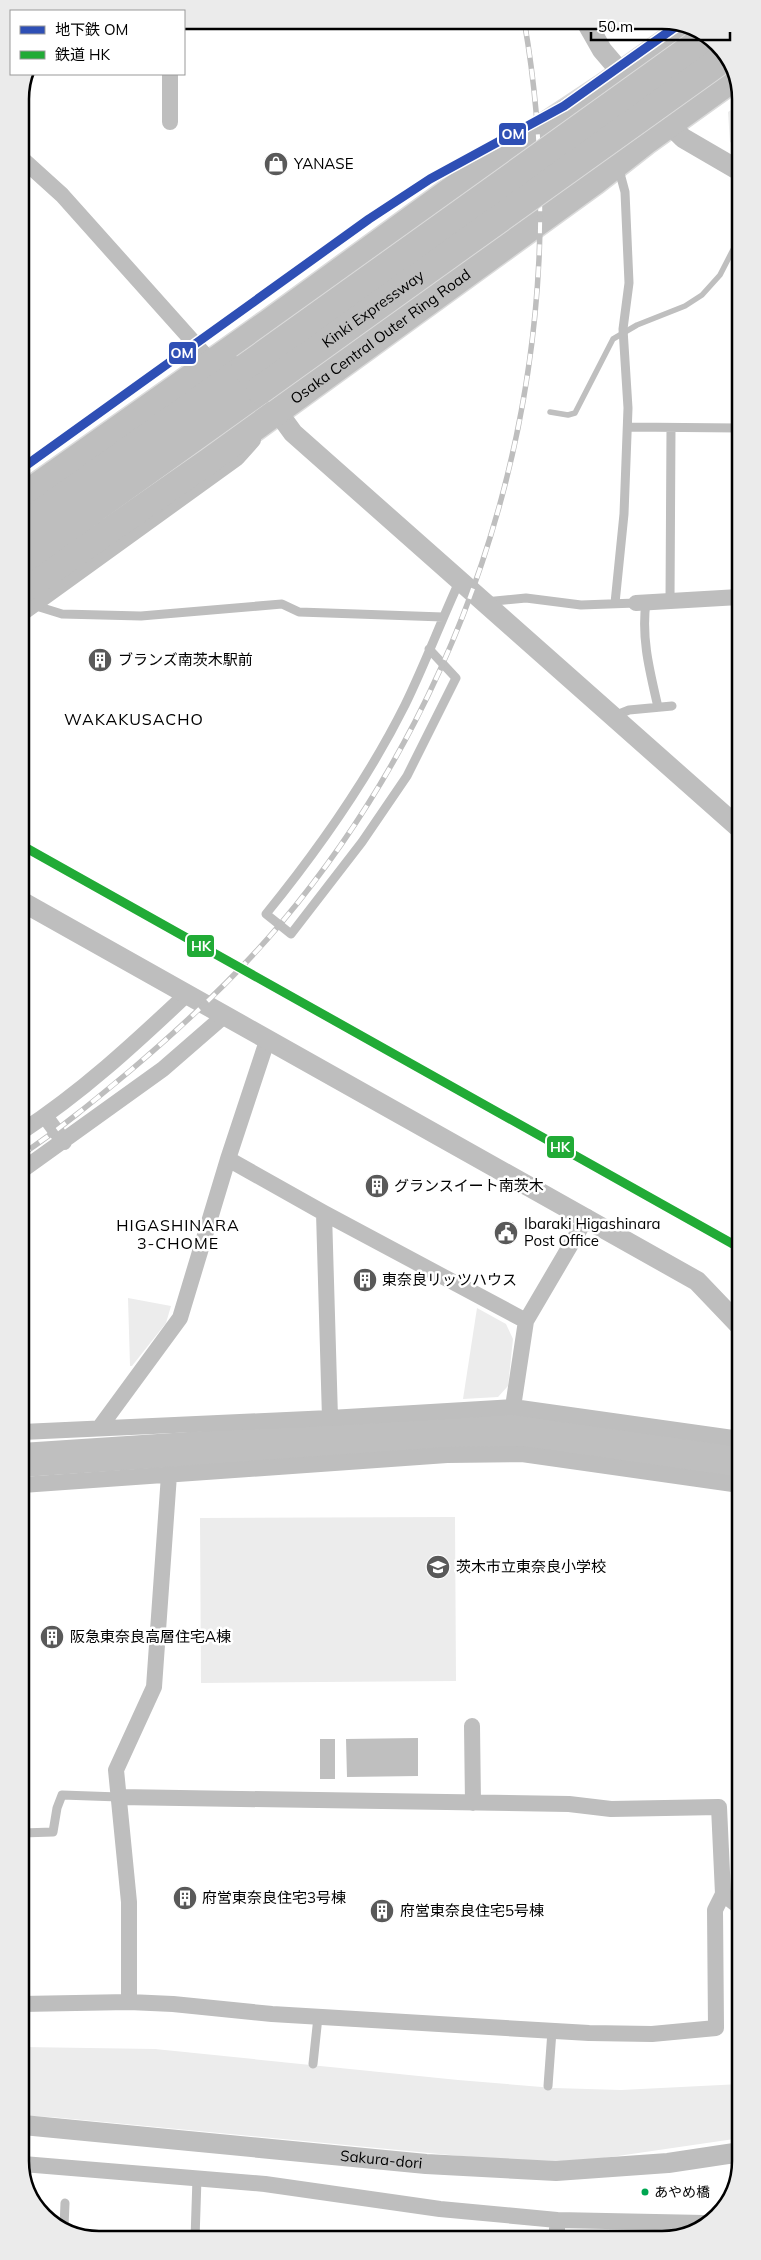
<svg xmlns="http://www.w3.org/2000/svg" width="761" height="2260" viewBox="0 0 761 2260" font-family="Mulish,'Noto Sans JP',sans-serif">
<style>
.green{fill:#ececec}
.water{fill:#bfbfbf}
.lines{fill:none;stroke-linecap:round;stroke-linejoin:round}
.stream{stroke:#bfbfbf;stroke-width:5.5}
.river{stroke:#bfbfbf;stroke-width:34}
.primary-casing{stroke:#dbdbdb;stroke-width:29}
.motorway-casing{stroke:#dbdbdb;stroke-width:30}
.service{stroke:#bebebe;stroke-width:9}
.minor{stroke:#bebebe;stroke-width:16}
.tertiary{stroke:#bebebe;stroke-width:20}
.primary{stroke:#bebebe;stroke-width:26}
.motorway{stroke:#bebebe;stroke-width:28}
.rail-casing{stroke:#bebebe;stroke-width:5.5}
.rail{stroke:#fff;stroke-width:4;stroke-dasharray:11;stroke-linecap:butt}
.motorway-bridge-casing{stroke:#dbdbdb;stroke-width:30;stroke-linecap:butt}
.motorway-bridge{stroke:#bebebe;stroke-width:28}
.rail-1-casing{stroke:#fff;stroke-width:12}
.rail-1{stroke:#21ab36;stroke-width:9}
.metro-1-casing{stroke:#fff;stroke-width:12}
.metro-1{stroke:#2e4fb5;stroke-width:9}
.bus-dot{fill:#00a651;stroke:#fff;stroke-width:2}
.labels{text-anchor:middle;stroke-width:5;stroke-linejoin:round;paint-order:stroke}
.bus-label{font-size:14px;fill:#000;stroke:#fff;text-anchor:start}
.poi-label{font-size:15px;fill:#000;stroke:#fff;text-anchor:start}
.street-label{font-size:15px;fill:#000;stroke:#fff}
.neighbourhood-label{font-size:16px;letter-spacing:1px;fill:#000;stroke:#fff}
.rim{fill:none;stroke:#000;stroke-width:2.5}
.line-badge{stroke:#fff;stroke-width:2}
.badge-label{font-size:14px;text-anchor:middle;font-weight:bold;fill:#fff}
</style>
<rect width="100%" height="100%" fill="#fff"/>
<!-- green -->
<path class="green" d="M738,105V147L730,142L728,112Z
M128,1298L171,1306L166,1323L132,1366H130Z
M477,1308L506,1324L513,1339L508,1386L498,1397L463,1399Z
M455,1517L456,1681L201,1683L200,1518Z
M22,2047L155,2049L458,2080L554,2088L621,2090L741,2084V2138L604,2158L563,2161L503,2160L51,2117L23,2116Z"/>
<!-- water -->
<path class="water" d="M418,1738V1776L347,1777L346,1739Z
M320,1739H335V1779H320Z"/>
<g class="lines">
<!-- stream -->
<path class="stream" d="M550,412L568,415L575,413L613,339L637,325L685,306L702,295L720,275L739,238"/>
<!-- river -->
<path class="river" d="M22,1460L447,1432L515,1430L740,1461"/>
<!-- primary casing -->
<g class="primary-casing">
<g id="primary">
<path d="M21,497L269,322L476,172L604,87L687,28"/>
<path id="s2" d="M21,592L209,461L594,182L645,142L737,76"/>
</g>
</g>
<!-- motorway casing -->
<g class="motorway-casing">
<path id="motorway" d="M21,527L245,368
M21,561L260,390"/>
</g>
<!-- service -->
<path class="service" d="M628,427L739,428
M670,601L671,428
M485,602L526,598L581,605L636,603
M646,602C641,639 650,672 658,707
M615,603L624,514L628,408L623,329L629,283L625,192L618,166
M33,605L62,614L141,616L282,604L299,612L443,617
M429,649L456,678L407,776L362,842L291,934L266,914C318,850 368,779 405,705C425,664 441,621 460,580
M614,716L629,710L672,706
M22,1833L53,1832L57,1808L62,1795L119,1797
M313,2064L318,2017
M548,2086L552,2031
M64,2227L65,2203
M195,2239L197,2178"/>
<!-- minor -->
<path class="minor" d="M170,74V122
M20,157L62,195L205,355
M20,270H21
M636,603L739,597
M21,614L237,458L253,440
M45,1116L64,1142
M21,1132C81,1093 134,1044 186,995
M228,1159L324,1213L526,1321
M21,1171L163,1069L224,1016
M324,1213L330,1418
M513,1407L526,1321L587,1217
M100,1427L180,1318L228,1159L267,1041
M22,1432L330,1418L513,1407L740,1439
M22,1485L447,1455L522,1454L740,1485
M472,1726L473,1803
M723,1894L741,1908
M129,2002V1902L116,1770L154,1687L169,1475
M22,2004L129,2002L173,2004L272,2014L589,2033L652,2034L716,2028L715,1910L723,1894L719,1807L611,1809L569,1804L119,1797
M23,2164L265,2184L440,2209L557,2220V2238
M557,2220L704,2223"/>
<!-- tertiary -->
<g class="tertiary">
<path d="M585,20L602,50L631,84"/>
<path d="M659,114L683,138L738,170"/>
<path d="M277,411L293,433L739,828"/>
<path d="M21,901L697,1281L740,1326"/>
<path id="s1" d="M23,2125L426,2164L556,2171L668,2163L741,2152"/>
</g>
<!-- primary -->
<use href="#primary" class="primary"/>
<!-- motorway -->
<use href="#motorway" class="motorway"/>
<!-- rail casing -->
<g class="rail-casing">
<path id="rail" d="M21,1155C60,1129 95,1100 131,1070C185,1024 236,977 282,922C489,675 580,338 524,20"/>
</g>
<!-- rail -->
<use href="#rail" class="rail"/>
<!-- motorway-bridge casing -->
<g class="motorway-bridge-casing">
<g id="motorway-bridge">
<path d="M245,368L707,37"/>
<path id="s3" d="M260,390L725,57"/>
</g>
</g>
<!-- motorway-bridge -->
<use href="#motorway-bridge" class="motorway-bridge"/>
<!-- rail-1 casing -->
<g class="rail-1-casing">
<path id="rail-1" d="M21,845L740,1248"/>
</g>
<!-- rail-1 -->
<use href="#rail-1" class="rail-1"/>
<!-- metro-1 casing -->
<g class="metro-1-casing">
<path id="metro-1" d="M21,469L369,219L430,179L564,106L678,25"/>
</g>
<!-- metro-1 -->
<use href="#metro-1" class="metro-1"/>
</g>
<!-- icons -->
<defs>
<g id="shop-disc" transform="scale(1.25)"><circle r="9.5" fill="#595959" stroke="#fff"/><path d="M-5-2.5h2.3a2.7 3.5 0 0 1 5.4 0H5L5.5 6h-11ZM-1.5-2.5h3a1.5 2.3 0 0 0-3 0Z" fill="#fff"/></g>
<g id="building-disc" transform="scale(1.25)"><circle r="9.5" fill="#595959" stroke="#fff"/><path d="M-4-6H4V6H1V3H-1V6H-4ZM-2.5-4.3h1.7v1.8h-1.7ZM.8-4.3h1.7v1.8H.8ZM-2.5-1h1.7V.8h-1.7ZM.8-1h1.7V.8H.8Z" fill="#fff"/></g>
<g id="civic-disc" transform="scale(1.25)"><circle r="9.5" fill="#595959" stroke="#fff"/><path d="M-.6-6.5H3V-4.5H.6V-3L4-1V1h2V6H-6V1h2V-1L-.6-3ZM-1.2 2.5V6h2.4V2.5Z" fill="#fff"/></g>
<g id="school-disc" transform="scale(1.25)"><circle r="9.5" fill="#595959" stroke="#fff"/><path d="M0-5L7-2L0 1L-7-2ZM-4 1L0 2.5L4 1V4Q0 6-4 4Z" fill="#fff"/></g>
</defs>
<g fill-rule="evenodd">
<use href="#shop-disc" x="276" y="164"/>
<use href="#building-disc" x="100" y="660"/>
<use href="#building-disc" x="377" y="1186"/>
<use href="#civic-disc" x="506" y="1233"/>
<use href="#building-disc" x="365" y="1280"/>
<use href="#school-disc" x="438" y="1567"/>
<use href="#building-disc" x="52" y="1637"/>
<use href="#building-disc" x="185" y="1898"/>
<use href="#building-disc" x="382" y="1911"/>
</g>
<!-- markers -->
<circle class="bus-dot" cx="645" cy="2192" r="4.5"/>
<g class="labels">
<!-- bus labels -->
<g class="bus-label">
<text x="654" y="2197">あやめ橋</text>
</g>
<!-- poi labels -->
<g class="poi-label">
<text x="294" y="169">YANASE</text>
<text x="118" y="665">ブランズ南茨木駅前</text>
<text x="394" y="1191">グランスイート南茨木</text>
<text x="524" y="1229">Ibaraki Higashinara<tspan x="524" dy="17">Post Office</tspan></text>
<text x="382" y="1285">東奈良リッツハウス</text>
<text x="456" y="1572">茨木市立東奈良小学校</text>
<text x="70" y="1642">阪急東奈良高層住宅A棟</text>
<text x="202" y="1903">府営東奈良住宅3号棟</text>
<text x="400" y="1916">府営東奈良住宅5号棟</text>
</g>
<!-- street labels -->
<g class="street-label">
<text dy="5" stroke="none"><textPath href="#s3" startOffset="139">Kinki Expressway</textPath></text>
<text dy="5" stroke="none"><textPath href="#s2" startOffset="441">Osaka Central Outer Ring Road</textPath></text>
<text dy="5" stroke="none"><textPath href="#s1" startOffset="360">Sakura-dori</textPath></text>
</g>
<!-- neighbourhood labels -->
<g class="neighbourhood-label">
<text x="134" y="725">WAKAKUSACHO</text>
<text x="178" y="1231">HIGASHINARA<tspan x="178" dy="18">3-CHOME</tspan></text>
</g>
</g>
<!-- crop -->
<path d="M0 0H761V2260H0ZM99 29H662A70 70 0 0 1 732 99V2161A70 70 0 0 1 662 2231H99A70 70 0 0 1 29 2161V99A70 70 0 0 1 99 29Z" fill="#ebebeb" fill-rule="evenodd"/>
<path class="rim" d="M99 29H662A70 70 0 0 1 732 99V2161A70 70 0 0 1 662 2231H99A70 70 0 0 1 29 2161V99A70 70 0 0 1 99 29Z"/>
<g class="line-badge">
<rect x="498" y="122" width="29" height="24" rx="5" fill="#2e4fb5"/>
<rect x="168" y="341" width="29" height="24" rx="5" fill="#2e4fb5"/>
<rect x="186" y="934" width="29" height="24" rx="5" fill="#21ab36"/>
<rect x="546" y="1135" width="29" height="24" rx="5" fill="#21ab36"/>
</g>
<g class="badge-label">
<text x="513" y="139">OM</text>
<text x="182" y="358">OM</text>
<text x="201" y="951">HK</text>
<text x="560" y="1152">HK</text>
</g>
<!-- legend -->
<rect x="10" y="10" width="175" height="65" fill="#ffffff" stroke="#999999"/>
<rect x="20" y="26" width="25" height="8" fill="#2e4fb5" stroke="#999999"/>
<text x="55" y="35" font-size="15" fill="#000000">地下鉄 OM</text>
<rect x="20" y="51" width="25" height="8" fill="#21ab36" stroke="#999999"/>
<text x="55" y="60" font-size="15" fill="#000000">鉄道 HK</text>
<!-- scale -->
<path d="M591 32v8h139v-8" fill="none" stroke="#000000" stroke-width="2.5"/>
<text x="598" y="32" font-size="15" fill="#000000" stroke="#ffffff" stroke-width="4" paint-order="stroke">50 m</text>
</svg>
